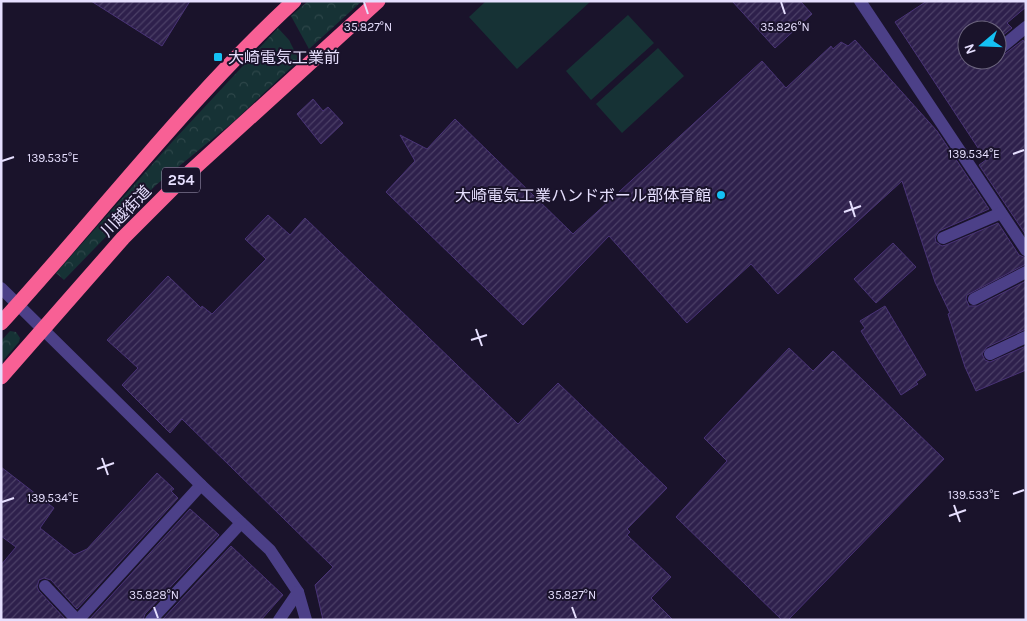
<svg xmlns="http://www.w3.org/2000/svg" width="1027" height="621" font-family="Karla,'Noto Sans JP',sans-serif">
	<defs>
		<pattern id="forest-crowns" width="20" height="18" patternUnits="userSpaceOnUse" patternTransform="scale(1.25)"><rect width="20" height="18" fill="#163235"/><path d="M2 6a3 3 0 1 1 6 0M12 15a3 3 0 1 1 6 0" fill="none" stroke="#2d4649"/></pattern>
		<pattern id="building-hatch" width="6" height="6" patternUnits="userSpaceOnUse" patternTransform="scale(1.25)"><rect width="6" height="6" fill="#2e204c"/><path d="M-1 1l2-2M0 6l6-6M5 7l2-2" fill="none" stroke="#4c4067"/></pattern>
	</defs>
	<rect width="100%" height="100%" fill="#1a132b"/>
	<g fill="url(#forest-crowns)">
		<path d="M 308,1 L 362,1 L 309,49 L 291,16 Z"/>
		<path d="M 278,28 L 289,40 L 299,60 L 232,123 L 156,185 L 64,280 L 56,273 L 172,142 Z"/>
		<path d="M 10,331 L 16,332 L 20,338 L 19,342 L 1,363 L 1,341 Z"/>
	</g>
	<g fill="#163235">
		<path d="M 486,1 L 591,1 L 517,69 L 469,17 Z"/>
		<path d="M 628,15 L 654,43 L 591,100 L 566,71 Z"/>
		<path d="M 658,48 L 684,76 L 622,133 L 596,104 Z"/>
	</g>
	<g fill="url(#building-hatch)" stroke="#493376">
		<path d="M 91,1 L 190,1 L 162,46 Z"/>
		<path d="M 732,1 L 800,1 L 812,14 L 775,48 Z"/>
		<path d="M 927,1 L 1026,1 L 1026,7 L 1007,23 L 1012,28 L 997,40 L 997,30 L 967,30 L 967,60 L 997,60 L 1023,40 L 1026,44 L 1026,235 L 979,165 L 986,160 L 895,22 Z"/>
		<path d="M 855,40 L 937,131 L 989,209 L 939,231 L 935,237 L 936,242 L 942,246 L 946,245 L 998,223 L 1019,255 L 1026,258 L 1026,264 L 967,295 L 966,299 L 969,306 L 977,306 L 1026,281 L 1026,329 L 987,347 L 982,354 L 985,360 L 990,362 L 1026,346 L 1026,370 L 976,391 L 965,367 L 948,314 L 950,313 L 935,282 L 902,181 L 778,294 L 751,264 L 687,323 L 609,236 L 523,325 L 386,192 L 415,161 L 400,135 L 427,149 L 455,119 L 573,234 L 762,61 L 786,88 L 831,46 L 833,49 L 841,42 L 848,46 Z"/>
		<path d="M 313,99 L 323,111 L 328,107 L 343,123 L 321,144 L 297,114 Z"/>
		<path d="M 268,215 L 290,235 L 305,218 L 518,424 L 558,383 L 667,488 L 627,529 L 630,532 L 627,535 L 671,577 L 651,598 L 673,620 L 323,620 L 315,585 L 333,567 L 182,419 L 170,433 L 122,385 L 138,368 L 107,340 L 168,276 L 201,308 L 202,306 L 212,314 L 266,259 L 245,239 Z"/>
		<path d="M 893,243 L 916,267 L 876,303 L 854,279 Z"/>
		<path d="M 885,306 L 926,375 L 916,382 L 918,384 L 901,395 L 861,331 L 865,328 L 860,321 Z"/>
		<path d="M 789,348 L 813,371 L 833,351 L 944,459 L 788,620 L 782,620 L 676,517 L 727,461 L 704,438 Z"/>
		<path d="M 1,467 L 54,508 L 40,528 L 74,555 L 87,549 L 157,473 L 174,489 L 171,491 L 178,498 L 77,609 L 51,580 L 44,578 L 39,580 L 37,587 L 39,591 L 66,620 L 1,620 L 1,565 L 16,547 L 1,536 Z"/>
		<path d="M 190,509 L 219,535 L 145,614 L 143,620 L 89,620 Z"/>
		<path d="M 231,546 L 283,595 L 261,620 L 162,620 Z"/>
	</g>
	<g fill="none" stroke-linecap="round" stroke-linejoin="round">
		<g stroke="#4c4088" stroke-width="12">
			<path d="M 860,1 L 1026,250"/>
			<path d="M 997,51 L 1026,27"/>
			<path d="M 943,238 L 1001,213"/>
			<path d="M 1,288 L 201,485 L 270,550 L 298,592 L 306,620"/>
			<path d="M 974,299 L 1026,272"/>
			<path d="M 990,354 L 1026,337"/>
			<path d="M 45,586 L 77,620"/>
			<path d="M 78,620 L 201,485"/>
			<path d="M 151,620 L 241,523"/>
			<path d="M 279,620 L 298,592"/>
		</g>
		<g stroke="#f86095" stroke-width="15">
			<path d="M 1,323 C 99,216 187,100 294,1"/>
			<path d="M 1,377 L 123,238 L 179,182 L 378,1"/>
		</g>
	</g>
	<path fill="none" stroke="#e6dffe" stroke-width="2" d="M 364,2 L 368,14M 781,2 L 785,14M 1013,154 L 1024,150M 2,161 L 14,157M 850,201 L 855,217M 844,212 L 861,206M 476,329 L 482,346M 471,340 L 487,335M 102,458 L 108,475M 97,469 L 114,463M 1013,494 L 1024,490M 2,502 L 14,498M 954,505 L 960,522M 949,516 L 966,510M 154,607 L 158,618M 572,607 L 576,618"/>
	<g fill="#14c1f4" stroke="#1a132b" stroke-width="2">
		<rect x="213" y="52" width="10" height="10" rx="2.5"/>
		<circle cx="721" cy="195" r="5"/>
	</g>
	<g text-anchor="middle" dominant-baseline="central" stroke-width="4" stroke-linejoin="round" paint-order="stroke">
		<rect fill="#1a132b" stroke="#a9a2bf" stroke-width="1" x="162" y="167.5" width="38" height="25" rx="4"/>
		<g font-size="15" font-weight="bold" fill="#e6dffe">
			<text x="181" y="180">254</text>
		</g>
		<g font-size="16" fill="#e6dffe" stroke="#1a132b" text-anchor="start">
			<text x="228" y="57">大崎電気工業前</text>
			<text x="711" y="195" text-anchor="end">大崎電気工業ハンドボール部体育館</text>
		</g>
		<g font-size="16" fill="#e6dffe" stroke="#1a132b">
			<text transform="translate(126 211) rotate(-46)">川越街道</text>
		</g>
	</g>
	<g font-size="12" text-anchor="middle" fill="#e6dffe" stroke="#1a132b" stroke-width="4" stroke-linejoin="round" paint-order="stroke">
		<text x="368" y="31">35.827°N</text>
		<text x="785" y="31">35.826°N</text>
		<text x="974" y="158">139.534°E</text>
		<text x="53" y="162">139.535°E</text>
		<text x="974" y="499">139.533°E</text>
		<text x="53" y="502">139.534°E</text>
		<text x="154" y="599">35.828°N</text>
		<text x="572" y="599">35.827°N</text>
	</g>
	<rect width="1027" height="621" fill="none" stroke="#e6dffe" stroke-width="5"/>
	<g transform="translate(982 45) rotate(251)"><circle r="24" fill="#1a132b" stroke="#6c657f"/>
	<path d="M0-4L9 19L0 12L-9 19Z" fill="#14c1f4"/>
	<text y="-8" font-size="14" font-weight="bold" text-anchor="middle" fill="#e6dffe">N</text>
	</g>
</svg>
